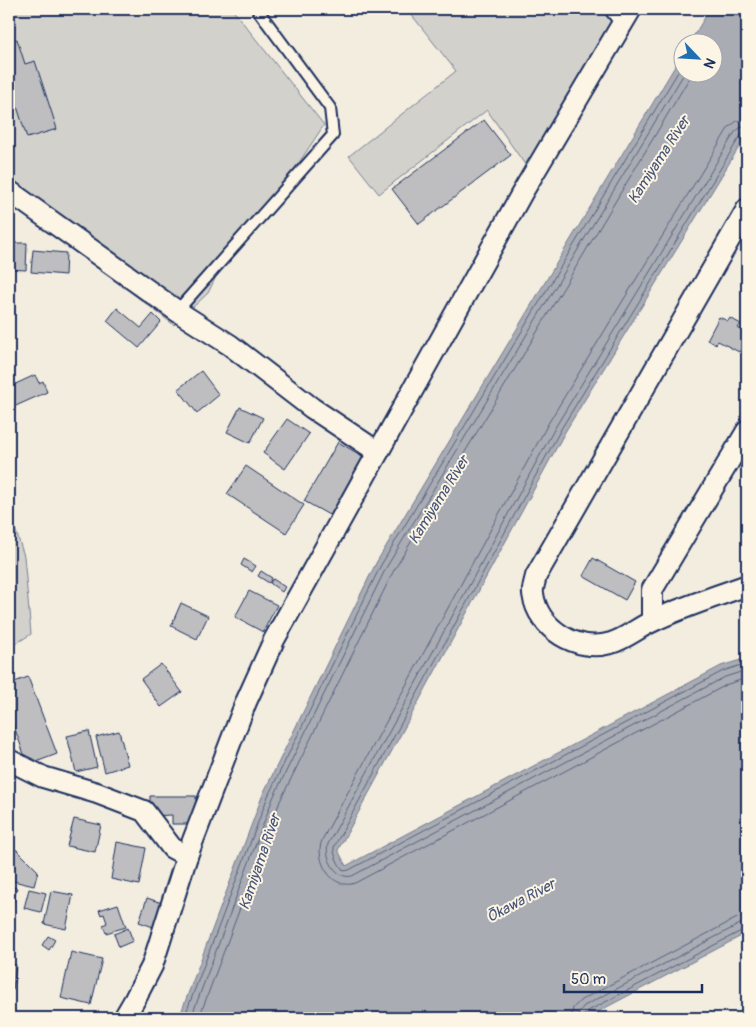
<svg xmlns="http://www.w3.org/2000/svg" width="756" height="1027" font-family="Pangolin,sans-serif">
	<rect width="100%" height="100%" fill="#f3ede0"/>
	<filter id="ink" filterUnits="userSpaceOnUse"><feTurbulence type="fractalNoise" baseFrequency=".02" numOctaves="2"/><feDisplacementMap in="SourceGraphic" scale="10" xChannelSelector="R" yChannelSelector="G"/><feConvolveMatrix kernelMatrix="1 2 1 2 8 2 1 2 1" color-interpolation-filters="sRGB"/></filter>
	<g filter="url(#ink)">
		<g fill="#d3d1cc" stroke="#778095">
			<path d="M 9,9 L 232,9 L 324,125 L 286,182 L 231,246 L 208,293 L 174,325 L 64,241 L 9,182 Z"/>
			<path d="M 407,9 L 621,9 L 526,166 L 487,110 L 379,194 L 349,156 L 456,71 Z"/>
			<path d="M 9,510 L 24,556 L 31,634 L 9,648 Z"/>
		</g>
		<path fill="#a9acb3" stroke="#707a91" d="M 710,9 L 747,9 L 747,134 L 565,432 L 338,850 L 346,866 L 721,666 L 747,658 L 747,933 L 586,1018 L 179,1018 L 263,794 L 376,563 L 683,53 L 684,72 L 714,72 L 714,42 L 690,42 Z"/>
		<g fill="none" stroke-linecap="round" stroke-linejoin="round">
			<g stroke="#546180" stroke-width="1">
				<path d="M 747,119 L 737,121 L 729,127 L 549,422 L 322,840 C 314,860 332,891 355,883 L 728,684 L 747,678"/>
				<path d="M 747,126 L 740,128 L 735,132 L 556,426 L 328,844 C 324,857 336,880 352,876 L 725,677 L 747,670"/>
				<path d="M 747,133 L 741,135 L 561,429 L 334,847 C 333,854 339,866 344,871 L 349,870 L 723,671 L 747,663"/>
				<path d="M 184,1018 L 268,796 L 381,565 L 684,62"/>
				<path d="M 191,1018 L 273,798 L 386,568 L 685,72"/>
				<path d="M 199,1018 L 280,801 L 393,572 L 693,72"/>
				<path d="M 571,1018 L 573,1008 L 581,1000 L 737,918 L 747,915"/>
				<path d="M 578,1018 L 579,1012 L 584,1006 L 740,924 L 747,923"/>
				<path d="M 585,1018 L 585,1014 L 588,1011 L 743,930 L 747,929"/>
			</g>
		</g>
		<g fill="#bebec0" stroke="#1b2f5e">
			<path d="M 17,39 L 25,64 L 35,61 L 57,129 L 27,138 L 9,81 L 9,41 Z"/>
			<path d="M 484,120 L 511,155 L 419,224 L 392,189 Z"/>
			<path d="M 9,243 L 27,243 L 26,270 L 9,269 Z"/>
			<path d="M 33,250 L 66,253 L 65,275 L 31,272 Z"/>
			<path d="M 117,308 L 141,328 L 153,314 L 161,322 L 139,348 L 107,321 Z"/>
			<path d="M 719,317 L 728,321 L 730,318 L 741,324 L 738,328 L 747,333 L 747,336 L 739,352 L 718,341 L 716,344 L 707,340 Z"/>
			<path d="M 201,371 L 219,395 L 197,413 L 178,389 Z"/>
			<path d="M 35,375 L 39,383 L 43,381 L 47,392 L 9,409 L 9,387 Z"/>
			<path d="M 240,407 L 263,418 L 250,443 L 227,432 Z"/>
			<path d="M 287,419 L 309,434 L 285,469 L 263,453 Z"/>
			<path d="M 338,442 L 364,457 L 331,516 L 304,501 Z"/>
			<path d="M 246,466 L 304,505 L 286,533 L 227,494 Z"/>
			<path d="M 593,558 L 635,582 L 625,600 L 583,576 Z"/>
			<path d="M 244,559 L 256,566 L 252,572 L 241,565 Z"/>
			<path d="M 261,571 L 272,578 L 269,583 L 258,576 Z"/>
			<path d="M 273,579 L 285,587 L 282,592 L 270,583 Z"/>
			<path d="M 249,591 L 277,605 L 263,632 L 235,617 Z"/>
			<path d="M 181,603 L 208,616 L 197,639 L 171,626 Z"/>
			<path d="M 161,664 L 182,692 L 161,707 L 141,679 Z"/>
			<path d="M 28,677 L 57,754 L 28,765 L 9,713 L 9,684 Z"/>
			<path d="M 89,731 L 97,767 L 76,772 L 67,736 Z"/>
			<path d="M 119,731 L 128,765 L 105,772 L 96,737 Z"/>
			<path d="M 150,796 L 196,796 L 196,824 L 172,824 L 172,815 L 150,816 Z"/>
			<path d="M 74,819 L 101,825 L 95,852 L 67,846 Z"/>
			<path d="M 117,842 L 146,848 L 139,885 L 111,879 Z"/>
			<path d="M 9,848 L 17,850 L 38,871 L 34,886 L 9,880 Z"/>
			<path d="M 9,886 L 17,888 L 12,908 L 9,908 Z"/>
			<path d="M 29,889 L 46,893 L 41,912 L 24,908 Z"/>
			<path d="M 51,891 L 73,895 L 66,929 L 44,924 Z"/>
			<path d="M 147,898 L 168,905 L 159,929 L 139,922 Z"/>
			<path d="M 118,904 L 126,927 L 106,933 L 103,925 L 107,923 L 104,914 L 101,915 L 99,910 Z"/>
			<path d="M 128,928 L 133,941 L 119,947 L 114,934 Z"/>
			<path d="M 48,936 L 55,940 L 49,950 L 42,945 Z"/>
			<path d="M 71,952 L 102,959 L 91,1005 L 61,998 Z"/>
			<path d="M 9,964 L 16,965 L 13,990 L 9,990 Z"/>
		</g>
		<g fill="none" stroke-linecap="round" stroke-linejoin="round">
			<defs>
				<g id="lane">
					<path d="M 609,9 L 621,24"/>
					<path d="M 177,311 L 333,135 L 330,108 L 257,9"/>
				</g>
				<g id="street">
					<path d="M 9,191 L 177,311 L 230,345 L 312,408 L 378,452"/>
					<path d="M 747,209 L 536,576 C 535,581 532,589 533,594 C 538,629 577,653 611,643 C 625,639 638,628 651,622 C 682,607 715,597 747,585"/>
					<path d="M 652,621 L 652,590 L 747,431"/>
					<path d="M 9,760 L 43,777 L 97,793 L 144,811 L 172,848 L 187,856"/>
					<path d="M 136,997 L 152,966 L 187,856 L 246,702 L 274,640 L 522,193 L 631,9"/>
					<path d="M 124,1018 L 138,994"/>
				</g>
			</defs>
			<use href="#lane" stroke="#1b2f5e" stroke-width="14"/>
			<use href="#street" stroke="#1b2f5e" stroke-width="24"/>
			<use href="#lane" stroke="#fcf5e5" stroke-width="10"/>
			<use href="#street" stroke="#fcf5e5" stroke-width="20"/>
		</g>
	</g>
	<g text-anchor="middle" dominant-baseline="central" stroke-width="4" stroke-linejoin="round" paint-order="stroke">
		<g font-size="15" font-style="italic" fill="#465478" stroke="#fcf5e5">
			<text transform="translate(659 160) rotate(-57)">Kamiyama River</text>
			<text transform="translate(439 500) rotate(-58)">Kamiyama River</text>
			<text transform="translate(260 862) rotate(-71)">Kamiyama River</text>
			<text transform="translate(521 901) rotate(-28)">Ōkawa River</text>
		</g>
	</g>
	<rect width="756" height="1027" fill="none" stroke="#fcf5e5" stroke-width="30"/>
	<rect x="15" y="15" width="726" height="997" fill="none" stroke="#1b2f5e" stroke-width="2" filter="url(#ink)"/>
	<g transform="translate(698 58) rotate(115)"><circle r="24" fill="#fcf5e5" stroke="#a2a6af"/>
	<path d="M0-4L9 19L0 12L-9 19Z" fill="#1f6fb2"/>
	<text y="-8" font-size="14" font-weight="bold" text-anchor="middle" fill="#1b2f5e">N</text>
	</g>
	<path d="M564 984v8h138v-8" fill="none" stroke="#1b2f5e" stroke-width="2.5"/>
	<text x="571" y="984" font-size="15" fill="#1b2f5e" stroke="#fcf5e5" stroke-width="4" paint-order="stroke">50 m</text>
</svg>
